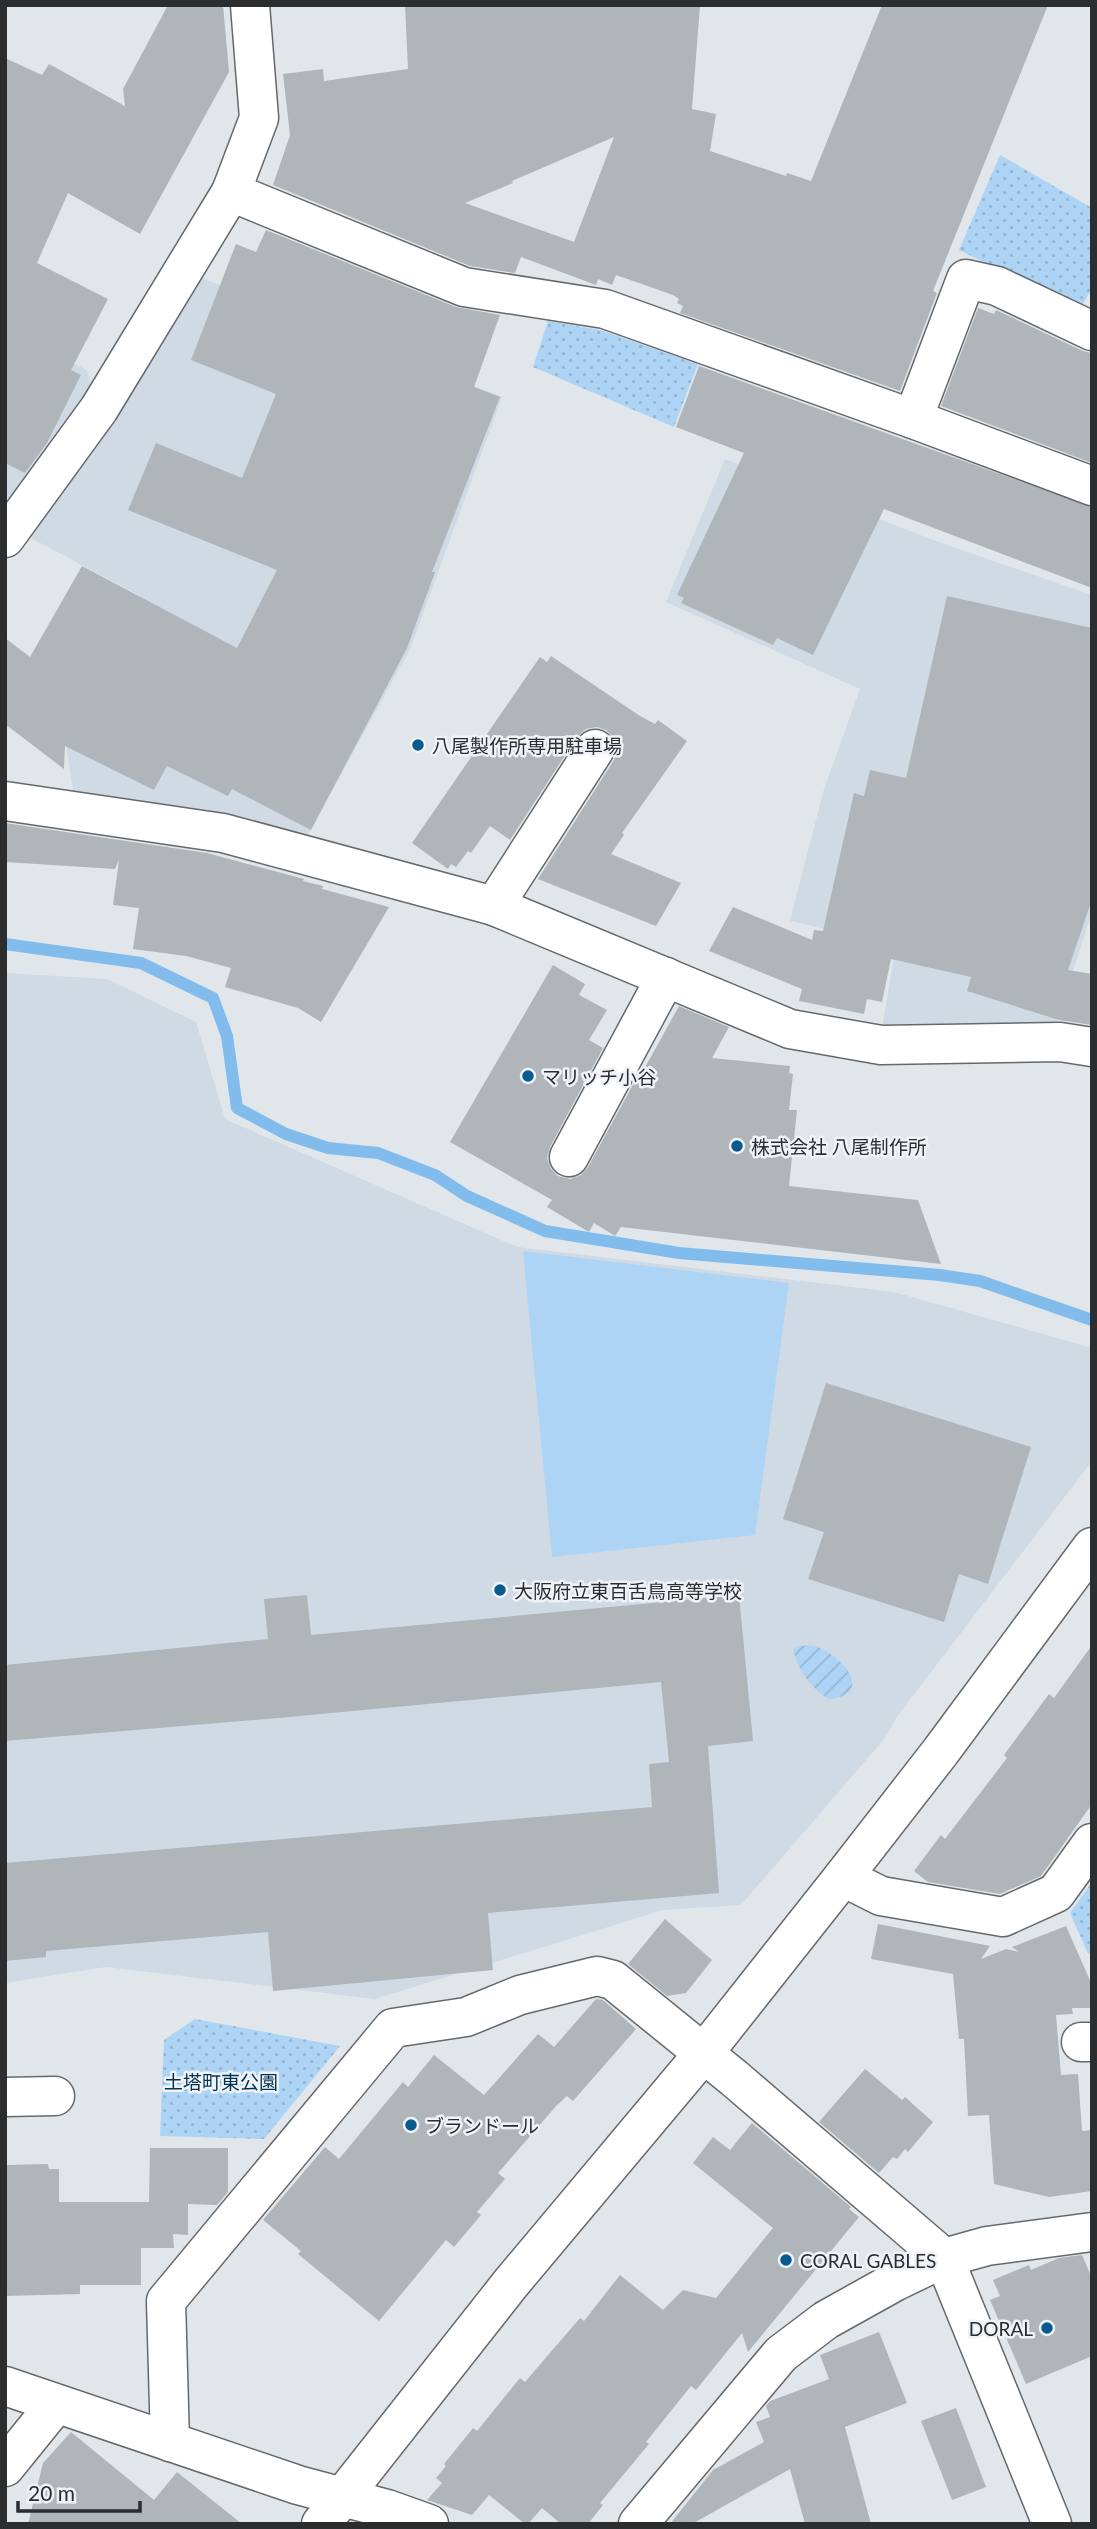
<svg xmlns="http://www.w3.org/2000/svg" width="1097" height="2529" font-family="Lato,'Noto Sans JP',sans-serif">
	<defs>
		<pattern id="grass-dots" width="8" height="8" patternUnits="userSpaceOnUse" patternTransform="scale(1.75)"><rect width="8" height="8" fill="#add4f5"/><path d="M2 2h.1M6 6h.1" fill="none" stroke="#95b6d2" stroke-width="1.8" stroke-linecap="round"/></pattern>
		<pattern id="garden-furrows" width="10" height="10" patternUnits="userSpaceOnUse" patternTransform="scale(1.75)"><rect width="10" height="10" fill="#add4f5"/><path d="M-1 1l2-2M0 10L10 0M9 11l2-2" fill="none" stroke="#95b6d2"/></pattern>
	</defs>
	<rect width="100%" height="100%" fill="#e1e6ea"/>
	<g fill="#cfdae4">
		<path d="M 200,277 L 502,397 L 410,649 L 307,836 L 74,798 L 64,731 L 139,595 L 25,535 Z"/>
		<path d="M 5,330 L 87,370 L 92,386 L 13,507 L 5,490 Z"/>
		<path d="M 725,459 L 933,540 L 1092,595 L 1092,912 L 1055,1027 L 882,1029 L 896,945 L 790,921 L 824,789 L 860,689 L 666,602 Z"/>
		<path d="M 5,973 L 107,979 L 196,1022 L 225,1119 L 517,1247 L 894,1292 L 1092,1348 L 1092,1461 L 896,1718 L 885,1738 L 741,1905 L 663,1910 L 375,1999 L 106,1967 L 5,1983 Z"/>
	</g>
	<g fill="url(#grass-dots)">
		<path d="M 1000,155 L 1092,208 L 1092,288 L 1080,309 L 959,250 Z"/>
		<path d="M 548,321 L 600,330 L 698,364 L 674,427 L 533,367 Z"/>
		<path d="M 1092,1882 L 1092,1954 L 1088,1954 L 1070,1913 Z"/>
		<path d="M 195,2019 L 340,2046 L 264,2139 L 160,2136 L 164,2040 Z"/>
	</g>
	<path fill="url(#garden-furrows)" d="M 797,1646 C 802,1646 809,1645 814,1646 C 842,1654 877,1695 828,1699 C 809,1685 799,1672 793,1649 Z"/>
	<path fill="#add4f5" d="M 523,1251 L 789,1283 L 755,1535 L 552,1557 Z"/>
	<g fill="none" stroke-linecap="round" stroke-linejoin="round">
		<path stroke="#81bcec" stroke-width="12" d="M 5,944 L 141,963 L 213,998 L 227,1036 L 237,1108 L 286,1134 L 328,1148 L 378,1153 L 435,1175 L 467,1196 L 545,1231 L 679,1253 L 940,1275 L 980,1281 L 1092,1320"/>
	</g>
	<g fill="#b0b5b9" fill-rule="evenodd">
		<path d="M 168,5 L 223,5 L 229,72 L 140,234 L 68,193 L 37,263 L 108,299 L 71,370 L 81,375 L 47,443 L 25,473 L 5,463 L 5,58 L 42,75 L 49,64 L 125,106 L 123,89 Z"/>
		<path d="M 405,5 L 700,5 L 692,109 L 716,114 L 710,151 L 786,176 L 787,173 L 811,181 L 882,5 L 1048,5 L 933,291 L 937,293 L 900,391 L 680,313 L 683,306 L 677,303 L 679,299 L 673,295 L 616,275 L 612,285 L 598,279 L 596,285 L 521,257 L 515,273 L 470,266 L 273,185 L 290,135 L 283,74 L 323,69 L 324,81 L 408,69 ZM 614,137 L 574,242 L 465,203 L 513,183 L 512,181 Z"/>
		<path d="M 266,230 L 456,307 L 500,315 L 474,387 L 500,397 L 432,572 L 435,572 L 407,648 L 311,830 L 232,789 L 228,796 L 167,766 L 154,790 L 65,746 L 64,769 L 5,724 L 5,638 L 30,657 L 82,566 L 237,648 L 277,570 L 128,510 L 156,443 L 242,478 L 276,394 L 191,360 L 236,244 L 256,252 Z"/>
		<path d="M 978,308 L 994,314 L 996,310 L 1083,351 L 1092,353 L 1092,463 L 941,406 Z"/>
		<path d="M 699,366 L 1092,507 L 1092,588 L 884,509 L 813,655 L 777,638 L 773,645 L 681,603 L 684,598 L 677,595 L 744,453 L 676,427 Z"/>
		<path d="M 947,596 L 1092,628 L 1092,899 L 1068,970 L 1092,974 L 1092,1025 L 1059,1020 L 967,991 L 971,977 L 891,959 L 882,1002 L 867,999 L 864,1014 L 799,1001 L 802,989 L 709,951 L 733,907 L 812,940 L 814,930 L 823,931 L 854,793 L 864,796 L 870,770 L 906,778 Z"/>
		<path d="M 551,656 L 640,716 L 655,724 L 658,720 L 687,741 L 622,833 L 624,835 L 611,854 L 681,883 L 656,926 L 538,879 L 614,760 L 617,751 L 615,740 L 606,730 L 597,727 L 586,729 L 577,737 L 510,840 L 490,826 L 471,853 L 468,851 L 456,867 L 451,864 L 448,869 L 412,843 L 540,657 L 547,662 Z"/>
		<path d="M 5,823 L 207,853 L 304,879 L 303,881 L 323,886 L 322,889 L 389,907 L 321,1022 L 298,1008 L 225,987 L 231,968 L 186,956 L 133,949 L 139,908 L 113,905 L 119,860 L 115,869 L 5,862 Z"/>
		<path d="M 553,965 L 585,984 L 579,995 L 607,1010 L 589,1040 L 603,1048 L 550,1147 L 547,1158 L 551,1169 L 558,1176 L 570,1179 L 581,1175 L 588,1167 L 641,1070 L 643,1071 L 679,1006 L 729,1027 L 712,1058 L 790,1066 L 789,1073 L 793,1074 L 789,1110 L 797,1110 L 789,1186 L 918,1200 L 941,1264 L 621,1227 L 615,1236 L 594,1223 L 589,1232 L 547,1207 L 552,1200 L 450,1142 Z"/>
		<path d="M 826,1383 L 1031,1447 L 988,1584 L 959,1574 L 944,1622 L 808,1579 L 824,1532 L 783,1519 Z"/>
		<path d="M 307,1595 L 311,1635 L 739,1595 L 753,1741 L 708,1746 L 719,1893 L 488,1913 L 493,1970 L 273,1991 L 268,1932 L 46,1951 L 46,1957 L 5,1961 L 5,1863 L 652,1807 L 649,1764 L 669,1762 L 661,1682 L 278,1718 L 5,1741 L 5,1665 L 268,1639 L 264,1599 Z"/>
		<path d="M 1092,1645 L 1092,1804 L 1041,1876 L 1000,1894 L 928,1882 L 914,1871 L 941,1835 L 945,1839 L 1007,1758 L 1004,1755 L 1049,1694 L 1054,1698 Z"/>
		<path d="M 665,1919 L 712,1960 L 686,1993 L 667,1996 L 628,1964 Z"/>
		<path d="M 878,1924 L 990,1946 L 981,1959 L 1006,1949 L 1019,1952 L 1012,1947 L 1066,1926 L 1092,1985 L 1092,2008 L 1072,2008 L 1073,2014 L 1056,2015 L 1061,2075 L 1078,2074 L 1082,2131 L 1092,2130 L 1092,2191 L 1049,2197 L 994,2184 L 989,2115 L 968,2116 L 964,2039 L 959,2039 L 953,1974 L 871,1959 Z"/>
		<path d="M 596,1999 L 603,2000 L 636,2029 L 573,2101 L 567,2096 L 557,2105 L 498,2173 L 505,2179 L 477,2212 L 481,2215 L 454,2247 L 446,2240 L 379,2321 L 298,2254 L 301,2251 L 263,2220 L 325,2147 L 339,2159 L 403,2082 L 408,2087 L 434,2055 L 484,2095 L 538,2034 L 554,2047 Z"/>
		<path d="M 865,2069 L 902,2100 L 905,2097 L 933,2122 L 908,2152 L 905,2149 L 897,2159 L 893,2157 L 879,2173 L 819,2122 Z"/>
		<path d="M 752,2123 L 851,2207 L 849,2209 L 859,2217 L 748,2352 L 742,2333 L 696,2390 L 691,2386 L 646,2442 L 649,2444 L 600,2503 L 603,2505 L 588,2524 L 561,2524 L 542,2508 L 528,2524 L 525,2524 L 489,2495 L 472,2515 L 427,2500 L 442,2483 L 436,2478 L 446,2466 L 444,2464 L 473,2428 L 477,2431 L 520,2378 L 525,2382 L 580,2318 L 584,2321 L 620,2275 L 663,2310 L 683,2290 L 716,2298 L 773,2228 L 693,2163 L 713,2137 L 730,2150 Z"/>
		<path d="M 150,2148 L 228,2148 L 228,2192 L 217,2205 L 188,2204 L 188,2235 L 173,2234 L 174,2248 L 141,2248 L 141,2285 L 80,2285 L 80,2294 L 5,2296 L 5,2165 L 48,2164 L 49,2169 L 59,2169 L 59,2202 L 149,2202 Z"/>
		<path d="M 1082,2255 L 1092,2278 L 1092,2356 L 1026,2384 L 990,2300 L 1000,2296 L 993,2280 L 1029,2265 L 1031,2270 L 1059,2258 Z"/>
		<path d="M 879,2332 L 907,2403 L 845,2427 L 871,2524 L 805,2524 L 790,2469 L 692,2524 L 670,2524 L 713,2470 L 764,2442 L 756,2422 L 770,2417 L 766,2406 L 770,2401 L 829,2379 L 820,2355 Z"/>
		<path d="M 956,2408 L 986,2487 L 952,2500 L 921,2421 Z"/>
		<path d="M 71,2432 L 154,2500 L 177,2472 L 242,2524 L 28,2524 L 43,2463 Z"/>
	</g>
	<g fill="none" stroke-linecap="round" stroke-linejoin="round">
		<defs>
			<g id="minor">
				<path d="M 231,192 L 464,287 L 605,309 L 913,419 L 1092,486"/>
				<path d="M 913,419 L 966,279 L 997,286 L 1092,331"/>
				<path d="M 5,538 L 99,409 L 231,192 L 259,118 L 250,5"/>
				<path d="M 5,801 L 223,833 L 494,906 L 790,1029 L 881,1045 L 1060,1042 L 1092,1047"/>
				<path d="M 494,906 L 595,749"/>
				<path d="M 569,1157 L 666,977"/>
				<path d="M 843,1877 L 881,1896 L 1003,1917 L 1056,1893 L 1092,1843"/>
				<path d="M 1081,2042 L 1092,2042"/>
				<path d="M 5,2097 L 55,2096"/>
				<path d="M 5,2386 L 298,2485 L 387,2509 L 429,2524"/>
				<path d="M 170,2442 L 166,2301 L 393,2028 L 466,2017 L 520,1995 L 597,1976 L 613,1980 L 734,2078 L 944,2258 L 1052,2524"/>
				<path d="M 5,2467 L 56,2404"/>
				<path d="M 321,2524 L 511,2283 L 703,2054 L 843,1877 L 941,1751 L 1092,1547"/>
				<path d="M 638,2524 L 781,2354 L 826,2320 L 896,2281 L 944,2258 L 987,2246 L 1092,2232"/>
			</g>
		</defs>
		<use href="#minor" stroke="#65696d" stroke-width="41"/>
		<use href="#minor" stroke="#fff" stroke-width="38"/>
	</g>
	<g fill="#095b8e" stroke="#eff3f8" stroke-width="2.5">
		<circle cx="418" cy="745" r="7"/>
		<circle cx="528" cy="1076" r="7"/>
		<circle cx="737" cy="1146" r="7"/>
		<circle cx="500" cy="1590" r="7"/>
		<circle cx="411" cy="2125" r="7"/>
		<circle cx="786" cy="2260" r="7"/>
		<circle cx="1047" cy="2328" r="7"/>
	</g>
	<g text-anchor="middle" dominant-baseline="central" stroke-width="5" stroke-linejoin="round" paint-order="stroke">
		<g font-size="19" fill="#2b2d2f" stroke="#eff3f8" text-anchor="start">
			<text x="432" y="745">八尾製作所専用駐車場</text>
			<text x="542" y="1076">マリッチ小谷</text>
			<text x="751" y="1146">株式会社 八尾制作所</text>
			<text x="514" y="1590">大阪府立東百舌鳥高等学校</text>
			<text x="425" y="2125">ブランドール</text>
			<text x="800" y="2260">CORAL GABLES</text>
			<text x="1033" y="2328" text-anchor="end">DORAL</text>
		</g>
		<g font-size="19" fill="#023251" stroke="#eff3f8">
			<text x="221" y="2081">土塔町東公園</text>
		</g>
	</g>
	<rect width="1097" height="2529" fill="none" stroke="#2b2d2f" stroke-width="14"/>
	<path d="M18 2501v10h122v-10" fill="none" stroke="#2b2d2f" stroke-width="3.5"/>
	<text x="28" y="2501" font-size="21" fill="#2b2d2f" stroke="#eff3f8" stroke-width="5" paint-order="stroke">20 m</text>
</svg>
